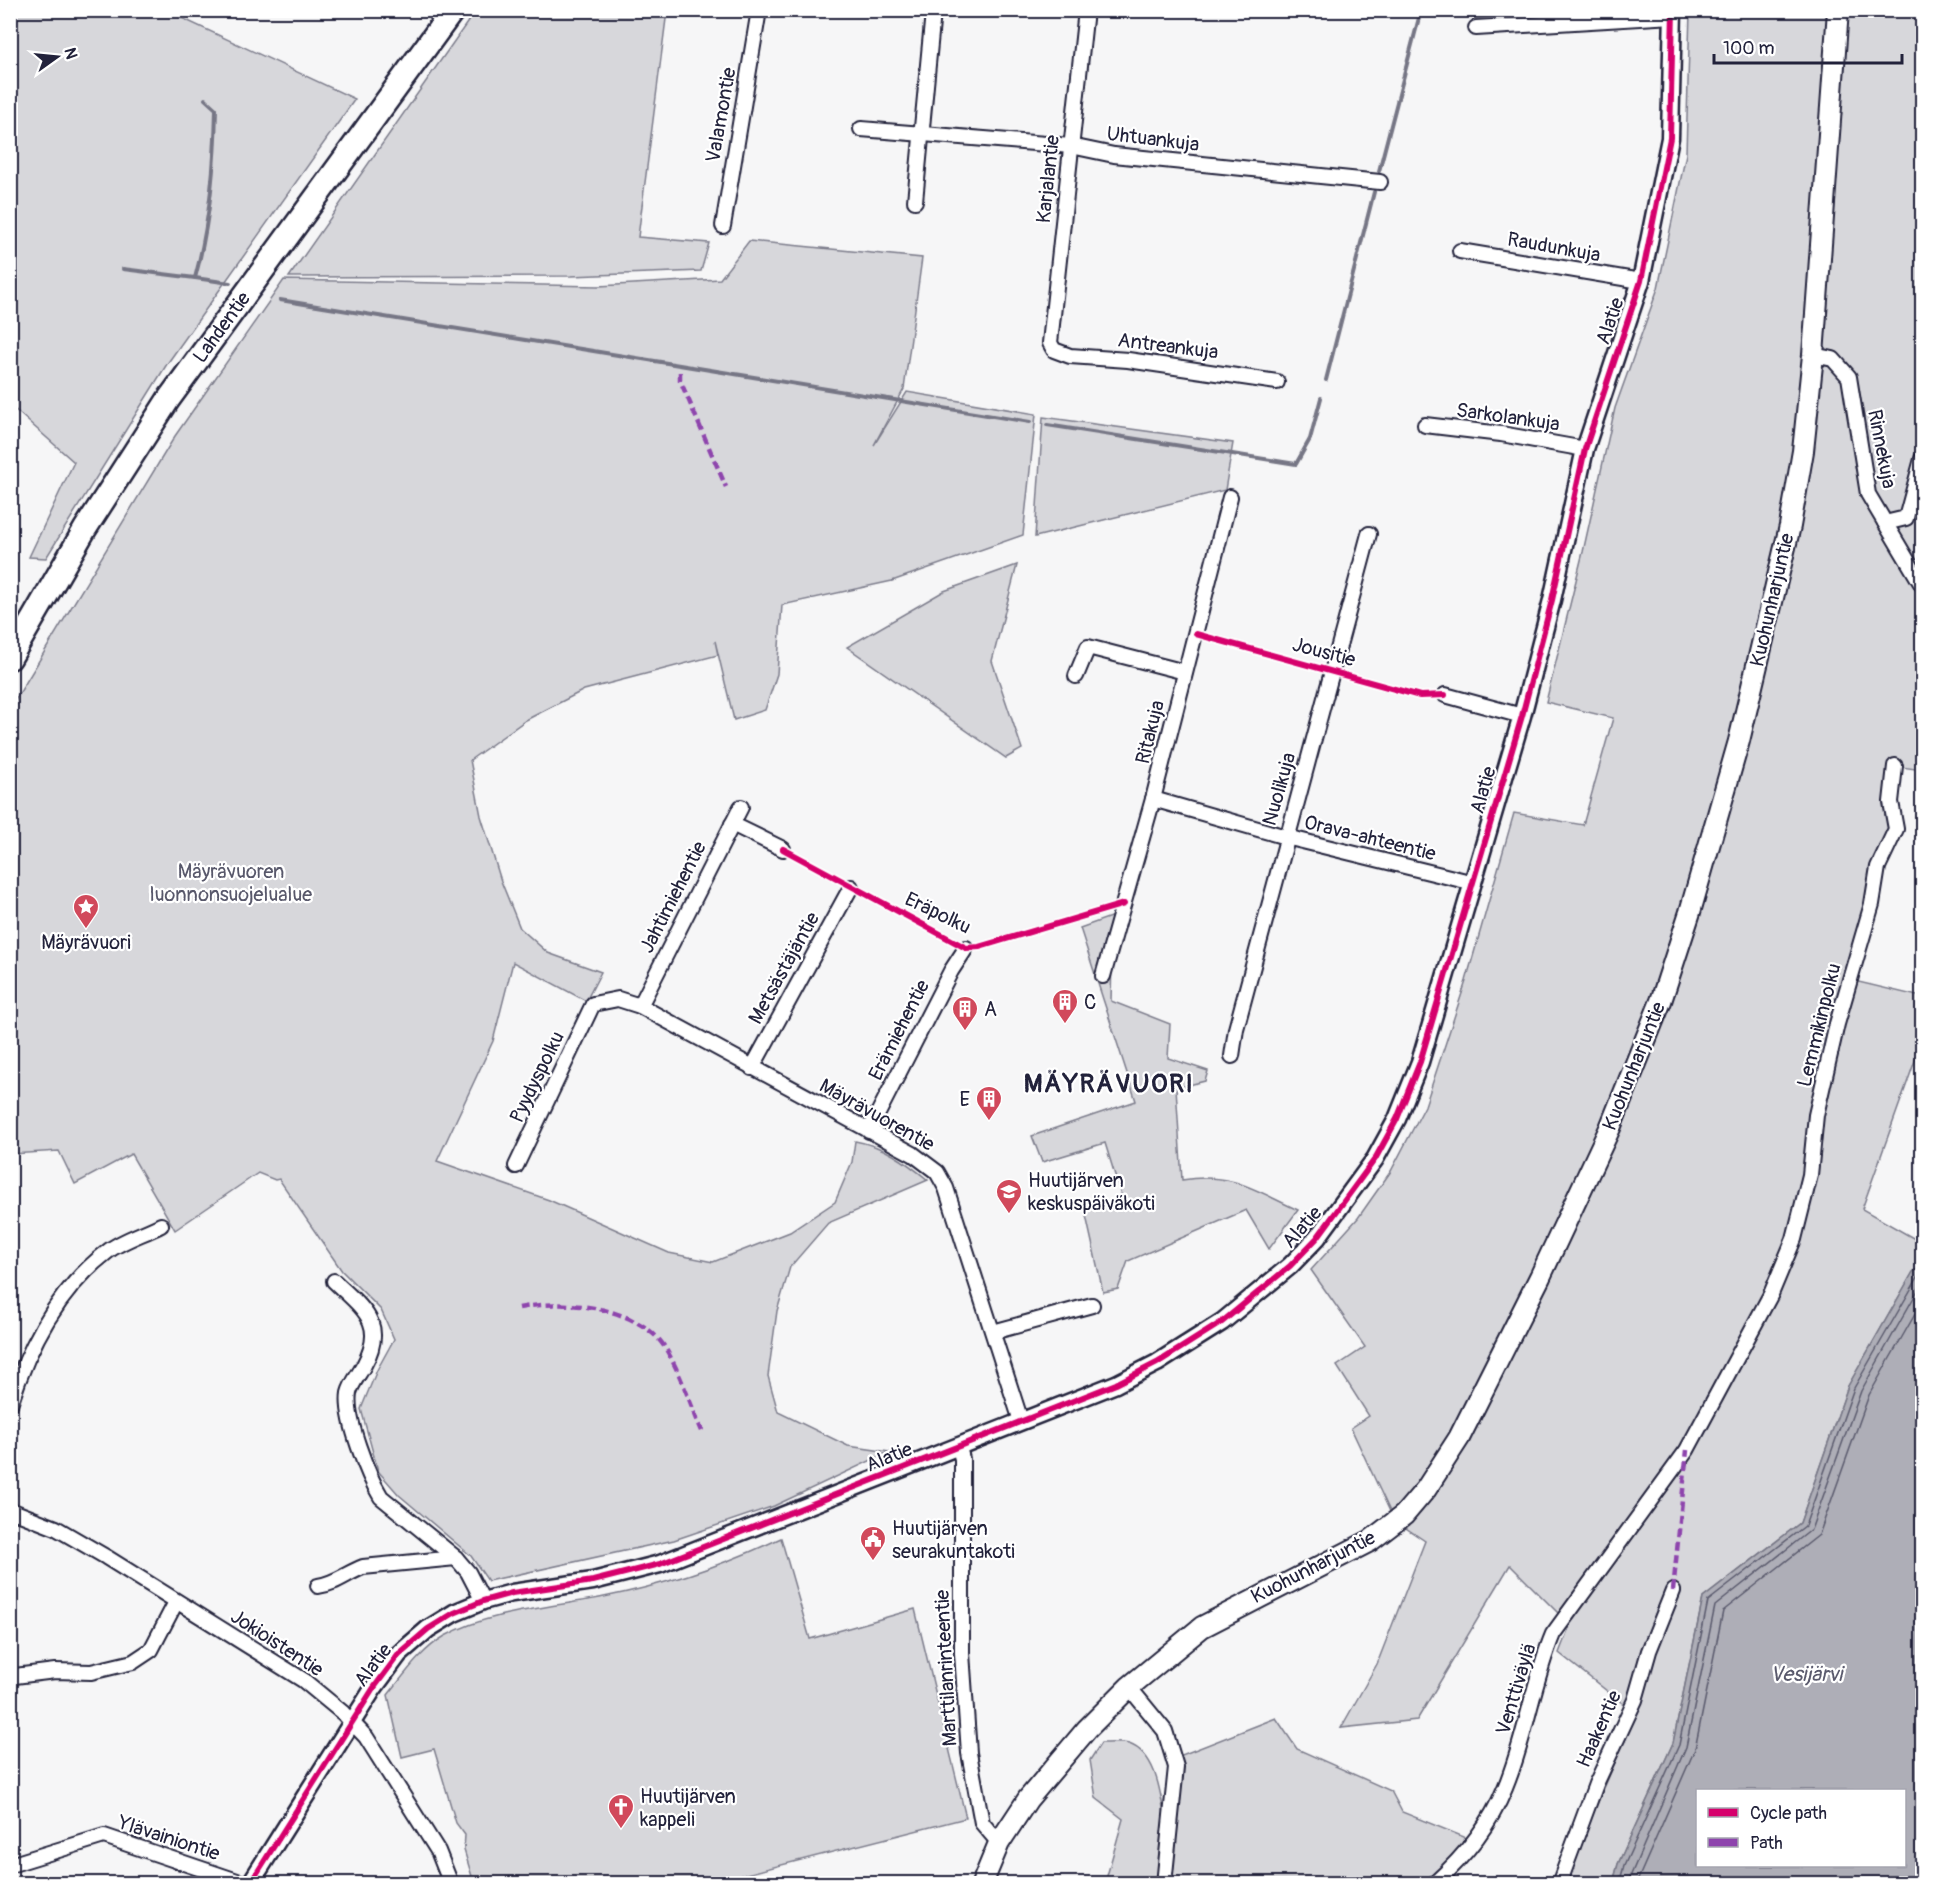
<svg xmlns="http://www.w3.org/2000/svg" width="1933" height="1894" font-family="Pangolin,sans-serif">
	<rect width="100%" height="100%" fill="#f6f6f7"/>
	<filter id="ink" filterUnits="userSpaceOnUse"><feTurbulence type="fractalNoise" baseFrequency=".0167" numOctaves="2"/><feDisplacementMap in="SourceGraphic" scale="12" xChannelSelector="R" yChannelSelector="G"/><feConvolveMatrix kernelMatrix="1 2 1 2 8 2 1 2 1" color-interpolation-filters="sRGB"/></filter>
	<g filter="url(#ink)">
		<g fill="#d7d7db" stroke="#7c7c8b" stroke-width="1.5">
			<path d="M 476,10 L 667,11 L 638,237 L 709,243 L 701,271 L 571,276 L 289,277 Z"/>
			<path d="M 10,11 L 171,11 L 171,13 L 355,99 L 167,364 L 46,558 L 29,557 L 74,462 L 11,406 Z"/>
			<path d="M 1690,11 L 1922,11 L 1922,770 L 1895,766 L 1896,829 L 1850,980 L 1922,997 L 1922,1041 L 1862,1209 L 1922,1243 L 1922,1266 L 1913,1272 L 1848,1386 L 1800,1523 L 1703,1598 L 1673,1743 L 1618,1864 L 1613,1883 L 1563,1883 L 1636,1714 L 1559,1653 L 1570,1625 L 1510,1565 L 1417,1720 L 1341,1728 L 1377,1664 L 1425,1541 L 1394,1520 L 1351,1428 L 1369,1416 L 1337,1366 L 1365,1347 L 1311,1270 L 1358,1218 L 1391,1171 L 1425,1106 L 1466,981 L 1514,813 L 1583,825 L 1613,718 L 1546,702 L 1583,552 L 1615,408 L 1658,288 L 1686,154 Z"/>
			<path d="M 749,241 L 922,258 L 904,389 L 874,445 L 907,392 L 1036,414 L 1023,535 L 892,581 L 782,605 L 777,674 L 765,710 L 734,720 L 715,641 L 718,655 L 584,690 L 526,720 L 470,760 L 481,816 L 501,881 L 520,928 L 548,953 L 601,972 L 586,1001 L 513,962 L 493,1041 L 437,1161 L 549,1200 L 669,1253 L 713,1262 L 790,1232 L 835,1202 L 852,1162 L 855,1141 C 884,1146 905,1161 928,1180 L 828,1223 L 790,1267 L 777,1311 L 768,1376 L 778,1412 L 848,1446 L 889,1452 L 774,1506 L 674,1540 L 488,1581 L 471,1556 L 399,1495 L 378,1471 L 361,1409 L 377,1370 L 394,1339 L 381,1310 L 342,1271 L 279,1179 L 275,1180 L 258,1173 L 175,1230 L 131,1154 L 75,1184 L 59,1151 L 11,1154 L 11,707 L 175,436 L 284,280 L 599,286 L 720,279 Z"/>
			<path d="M 1043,417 L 1233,443 L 1225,490 L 1035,537 Z"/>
			<path d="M 1017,565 L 992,661 L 1022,749 L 1006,758 L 847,647 L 944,591 Z"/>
			<path d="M 1113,916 L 1111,1001 L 1170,1024 L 1168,1058 L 1208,1071 L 1205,1081 L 1176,1088 L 1182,1180 C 1232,1172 1254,1190 1298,1210 L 1269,1249 L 1246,1210 L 1128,1261 L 1118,1289 L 1103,1292 L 1085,1211 L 1123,1201 L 1105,1143 L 1042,1162 L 1032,1136 L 1136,1101 L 1080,928 Z"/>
			<path d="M 781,1538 L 810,1639 L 915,1609 L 966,1818 L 711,1883 L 474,1883 L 464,1850 L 465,1835 L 456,1823 L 434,1749 L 402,1757 L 388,1695 C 405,1674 421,1650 445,1636 C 489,1611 554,1607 604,1597 C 665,1585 724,1565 781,1538 Z"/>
			<path d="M 1276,1718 L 1297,1749 L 1391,1791 L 1402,1812 L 1474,1841 L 1434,1883 L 1105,1883 L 1123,1819 L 1096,1798 L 1090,1760 L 1101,1743 C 1109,1743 1121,1742 1129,1744 C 1160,1755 1161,1803 1167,1830 L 1174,1758 Z"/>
		</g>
		<path fill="#aeaeb7" stroke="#767685" stroke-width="1.5" fill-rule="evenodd" d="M 1922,1266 L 1922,1883 L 1613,1883 L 1618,1864 L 1673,1743 L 1703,1598 L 1800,1523 L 1848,1386 L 1913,1272 ZM 1698,1790 L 1904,1790 L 1904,1866 L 1698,1866 Z"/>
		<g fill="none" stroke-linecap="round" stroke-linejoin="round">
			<g stroke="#5a5a6d" stroke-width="1.5">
				<path d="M 1619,1884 L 1624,1866 L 1679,1745 L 1708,1601 L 1805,1526 L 1854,1388 L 1918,1277 L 1922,1273"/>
				<path d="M 1627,1884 L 1686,1747 L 1715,1606 L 1811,1530 L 1861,1391 L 1922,1283"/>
				<path d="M 1636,1884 L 1695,1749 L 1723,1611 L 1819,1535 L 1869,1395 L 1922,1302"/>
			</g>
			<g stroke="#767685" stroke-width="4">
				<path d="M 1379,171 L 1421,10"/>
				<path d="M 123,269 L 195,278 C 209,226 215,163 216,109 L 205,99"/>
				<path d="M 195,278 L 230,283"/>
				<path d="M 280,300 L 1030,422"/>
				<path d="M 1326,380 L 1374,192"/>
				<path d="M 1047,425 L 1296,464 L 1310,439 L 1321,398"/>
			</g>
			<defs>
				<g id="minor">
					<path d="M 1086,10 L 1050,343 L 1054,350 L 1070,356 L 1128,360 L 1277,382"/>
					<path d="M 1476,28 L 1673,16"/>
					<path d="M 861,129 L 1071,146 L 1114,155 L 1380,182"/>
					<path d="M 915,201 L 933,12"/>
					<path d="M 723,226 L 759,10"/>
					<path d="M 1460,251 L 1641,281"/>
					<path d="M 1813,355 L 1833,359 L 1849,377 L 1868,494 L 1922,585"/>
					<path d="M 1425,425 L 1501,434 L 1585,449"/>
					<path d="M 1885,523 L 1906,518 L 1922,459"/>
					<path d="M 1076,676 L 1088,647 L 1185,672"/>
					<path d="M 1445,695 L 1522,716"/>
					<path d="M 1153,799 L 1286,837 L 1474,883"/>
					<path d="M 732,824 L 783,849"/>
					<path d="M 1103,976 L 1153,799 L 1230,497"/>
					<path d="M 640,1006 L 741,807"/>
					<path d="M 1232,1056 L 1236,1029 L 1369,534"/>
					<path d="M 752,1068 L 851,887"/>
					<path d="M 869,1131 L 951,971 L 966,948"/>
					<path d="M 516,1166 L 593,1004 L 618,999 L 640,1006 L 913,1154 L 937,1172 L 946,1188 L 1021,1421"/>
					<path d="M 334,1281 C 363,1309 387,1323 364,1365 C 360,1373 351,1384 349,1393 C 345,1418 368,1476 381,1497 L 456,1558 L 468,1572 L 483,1601"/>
					<path d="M 993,1332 L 1092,1305"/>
					<path d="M 10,1405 C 28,1347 58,1290 107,1252 C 122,1240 144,1234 161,1225"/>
					<path d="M 959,1447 L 962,1459 L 962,1653 L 969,1753 L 982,1823 L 999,1843"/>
					<path d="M 10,1510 L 56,1528 L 106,1557 L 303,1680 L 343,1713 L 366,1737 L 438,1851 L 451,1884"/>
					<path d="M 318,1586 C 335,1584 347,1573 363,1567 L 456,1558"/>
					<path d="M 15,1676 L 55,1671 L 91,1672 L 133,1662 L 151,1650 L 176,1602"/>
					<path d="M 1129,1687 L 1165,1731 L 1176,1767 L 1164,1884"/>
					<path d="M 10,1865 L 104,1836 L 246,1884"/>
					<path d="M 1434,1884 C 1463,1858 1490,1825 1505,1788 C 1526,1738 1532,1684 1553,1634 L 1687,1450 L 1771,1294 L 1794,1239 L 1810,1175 L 1816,1115 L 1837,1024 L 1872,904 L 1878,867 L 1896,829 L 1891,802 L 1895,766"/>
					<path d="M 1559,1884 L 1596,1784 L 1635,1700 L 1649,1651 L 1673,1591"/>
				</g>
				<path id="tertiary" d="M 250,1884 L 373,1689 L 399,1654 L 428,1629 L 454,1613 L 483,1601 L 512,1593 L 593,1581 L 660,1564 L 1116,1384 L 1157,1363 L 1222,1322 L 1290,1266 L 1317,1238 L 1375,1159 L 1397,1119 L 1420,1062 L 1522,716 L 1552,600 L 1585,449 L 1641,281 L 1670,138 L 1673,10"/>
				<path id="secondary" d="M 982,1884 L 999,1843 L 1028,1799 L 1087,1729 L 1129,1687 L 1202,1627 L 1370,1541 L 1404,1515 L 1426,1489 L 1459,1438 L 1540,1277 L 1610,1128 L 1661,1001 L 1690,912 L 1739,741 L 1790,526 L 1803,451 L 1813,355 L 1838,10"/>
				<g id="trunk">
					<path id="s1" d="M 10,658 L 85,529 L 168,400 L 453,10"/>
				</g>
			</defs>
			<use href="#minor" stroke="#22223b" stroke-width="18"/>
			<use href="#tertiary" stroke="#22223b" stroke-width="21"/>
			<use href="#secondary" stroke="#22223b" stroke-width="24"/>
			<use href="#trunk" stroke="#22223b" stroke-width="27"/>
			<use href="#minor" stroke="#fff" stroke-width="14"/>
			<use href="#tertiary" stroke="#fff" stroke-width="16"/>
			<use href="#secondary" stroke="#fff" stroke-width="20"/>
			<use href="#trunk" stroke="#fff" stroke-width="22"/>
			<g stroke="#8e44ad" stroke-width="4.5" stroke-dasharray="9 4.5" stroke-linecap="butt">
				<path d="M 680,372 L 680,380 L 726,487"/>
				<path d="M 519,1308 C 562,1299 637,1306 664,1346 C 680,1371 690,1404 702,1431"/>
				<path d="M 1673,1591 L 1687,1450"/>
			</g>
			<defs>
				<g id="cycleway">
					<path d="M 1196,634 L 1420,696 L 1445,695"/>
					<path d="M 783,849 L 966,948 L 979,947 L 1124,904"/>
					<path d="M 250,1884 L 373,1689 L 399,1654 L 428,1629 L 454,1613 L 483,1601 L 512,1593 L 593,1581 L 660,1564 L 1116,1384 L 1157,1363 L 1222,1322 L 1290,1266 L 1317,1238 L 1375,1159 L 1397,1119 L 1420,1062 L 1522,716 L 1552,600 L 1585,449 L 1641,281 L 1670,138 L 1673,10"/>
				</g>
			</defs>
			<use href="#cycleway" stroke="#fff" stroke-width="10"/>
			<use href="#cycleway" stroke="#d6006c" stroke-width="6"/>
		</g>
	</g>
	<defs>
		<symbol id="sight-pin" viewBox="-11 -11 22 30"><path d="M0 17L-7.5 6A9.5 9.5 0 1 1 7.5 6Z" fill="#d1495b" stroke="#fff"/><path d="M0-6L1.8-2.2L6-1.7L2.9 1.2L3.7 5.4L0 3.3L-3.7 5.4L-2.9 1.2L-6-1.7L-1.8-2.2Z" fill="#fff"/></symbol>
		<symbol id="building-pin" viewBox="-11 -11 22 30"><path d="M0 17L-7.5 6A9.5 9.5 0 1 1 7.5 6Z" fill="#d1495b" stroke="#fff"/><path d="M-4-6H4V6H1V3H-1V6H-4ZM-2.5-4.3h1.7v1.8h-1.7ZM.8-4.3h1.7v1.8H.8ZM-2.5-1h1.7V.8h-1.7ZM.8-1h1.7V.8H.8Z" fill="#fff"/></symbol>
		<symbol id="school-pin" viewBox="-11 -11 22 30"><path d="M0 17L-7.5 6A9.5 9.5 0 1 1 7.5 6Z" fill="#d1495b" stroke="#fff"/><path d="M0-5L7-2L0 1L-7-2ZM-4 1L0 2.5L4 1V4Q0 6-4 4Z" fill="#fff"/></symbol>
		<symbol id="civic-pin" viewBox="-11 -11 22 30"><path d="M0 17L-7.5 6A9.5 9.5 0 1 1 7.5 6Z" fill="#d1495b" stroke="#fff"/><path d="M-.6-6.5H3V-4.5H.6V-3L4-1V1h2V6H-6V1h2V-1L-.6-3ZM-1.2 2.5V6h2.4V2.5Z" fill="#fff"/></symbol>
		<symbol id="church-pin" viewBox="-11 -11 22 30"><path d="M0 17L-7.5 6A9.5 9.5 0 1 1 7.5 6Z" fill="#d1495b" stroke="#fff"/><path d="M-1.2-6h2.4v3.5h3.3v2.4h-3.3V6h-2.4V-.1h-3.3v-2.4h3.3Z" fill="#fff"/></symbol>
	</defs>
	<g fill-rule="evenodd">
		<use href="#sight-pin" x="71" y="892" width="30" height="40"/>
		<use href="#building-pin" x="1050" y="987" width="30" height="40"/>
		<use href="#building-pin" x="950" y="994" width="30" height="40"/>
		<use href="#building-pin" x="974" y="1084" width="30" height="40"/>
		<use href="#school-pin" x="994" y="1177" width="30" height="40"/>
		<use href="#civic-pin" x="858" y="1524" width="30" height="40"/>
		<use href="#church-pin" x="606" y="1792" width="30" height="40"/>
	</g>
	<g text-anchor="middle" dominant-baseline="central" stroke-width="4.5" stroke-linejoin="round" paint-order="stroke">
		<g font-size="20" fill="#22223b" stroke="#fff">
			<text transform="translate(721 115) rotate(-80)">Valamontie</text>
			<text transform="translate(1153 139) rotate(7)">Uhtuankuja</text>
			<text transform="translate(1048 179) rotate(-84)">Karjalantie</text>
			<text transform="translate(1554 247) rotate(10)">Raudunkuja</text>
			<text transform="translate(1610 321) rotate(-71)">Alatie</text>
			<text stroke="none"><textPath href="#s1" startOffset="393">Lahdentie</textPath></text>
			<text transform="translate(1168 346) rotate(7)">Antreankuja</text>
			<text transform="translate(1508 417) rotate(8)">Sarkolankuja</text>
			<text transform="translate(1882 449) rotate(79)">Rinnekuja</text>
			<text transform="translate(1772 600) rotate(-77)">Kuohunharjuntie</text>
			<text transform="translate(1324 652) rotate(15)">Jousitie</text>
			<text transform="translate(1150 732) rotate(-76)">Ritakuja</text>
			<text transform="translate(1279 789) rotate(-74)">Nuolikuja</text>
			<text transform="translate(1483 790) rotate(-74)">Alatie</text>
			<text transform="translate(1370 838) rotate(14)">Orava-ahteentie</text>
			<text transform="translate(673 897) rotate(-63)">Jahtimiehentie</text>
			<text transform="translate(938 913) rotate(26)">Eräpolku</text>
			<text transform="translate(784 968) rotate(-61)">Metsästäjäntie</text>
			<text transform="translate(1819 1025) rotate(-76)">Lemmikinpolku</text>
			<text transform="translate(899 1030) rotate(-63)">Erämiehentie</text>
			<text transform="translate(1634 1066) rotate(-68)">Kuohunharjuntie</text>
			<text transform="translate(537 1077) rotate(-64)">Pyydyspolku</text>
			<text transform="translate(877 1115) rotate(29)">Mäyrävuorentie</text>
			<text transform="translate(1302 1227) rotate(-48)">Alatie</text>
			<text transform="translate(889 1457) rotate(-22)">Alatie</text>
			<text transform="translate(1313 1567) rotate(-27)">Kuohunharjuntie</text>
			<text transform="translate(277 1643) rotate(33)">Jokioistentie</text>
			<text transform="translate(373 1665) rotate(-53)">Alatie</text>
			<text transform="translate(946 1668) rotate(-93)">Marttilanrinteentie</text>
			<text transform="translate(1516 1689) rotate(-73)">Venttiväylä</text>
			<text transform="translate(1599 1729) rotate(-66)">Haakentie</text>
			<text transform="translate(169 1838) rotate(18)">Ylävainiontie</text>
		</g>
		<g font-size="20" fill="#58586b" stroke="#fff">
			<text x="231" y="871">Mäyrävuoren<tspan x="231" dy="23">luonnonsuojelualue</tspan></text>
		</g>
		<g font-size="20" fill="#22223b" stroke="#fff" text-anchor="start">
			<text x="86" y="942" text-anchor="middle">Mäyrävuori</text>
			<text x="1084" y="1002">C</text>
			<text x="984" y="1009">A</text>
			<text x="970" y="1099" text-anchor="end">E</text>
			<text x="1028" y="1180">Huutijärven<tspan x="1028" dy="23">keskuspäiväkoti</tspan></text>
			<text x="892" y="1528">Huutijärven<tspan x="892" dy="23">seurakuntakoti</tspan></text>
			<text x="640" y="1796">Huutijärven<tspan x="640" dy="23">kappeli</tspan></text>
		</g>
		<g font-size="21" font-style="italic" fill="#5a5a6d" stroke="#fff">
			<text x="1806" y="1674">Vesijärvi</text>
		</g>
		<g font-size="26" font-weight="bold" letter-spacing="1.5" fill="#22223b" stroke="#fff">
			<text x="1109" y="1084">MÄYRÄVUORI</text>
		</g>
	</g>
	<rect width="1933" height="1894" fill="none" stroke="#fff" stroke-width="36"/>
	<rect x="18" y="18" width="1897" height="1858" fill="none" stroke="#22223b" stroke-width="2" filter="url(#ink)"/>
	<rect x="1696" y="1789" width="210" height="78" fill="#ffffff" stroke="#a7a7b1" stroke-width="1.5"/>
	<rect x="1708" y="1808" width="30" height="9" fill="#d6006c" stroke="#a7a7b1" stroke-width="1.5"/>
	<text x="1750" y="1819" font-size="18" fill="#22223b">Cycle path</text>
	<rect x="1708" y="1838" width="30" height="9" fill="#8e44ad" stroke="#a7a7b1" stroke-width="1.5"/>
	<text x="1750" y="1849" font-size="18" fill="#22223b">Path</text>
	<g transform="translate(57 57) rotate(75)" stroke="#ffffff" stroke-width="4.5" paint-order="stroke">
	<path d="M0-4.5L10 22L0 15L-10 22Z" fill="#22223b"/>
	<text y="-9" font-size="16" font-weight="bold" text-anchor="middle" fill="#22223b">N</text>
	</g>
	<path d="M1714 54v9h188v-9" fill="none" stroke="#22223b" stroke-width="3"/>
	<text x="1723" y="54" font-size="18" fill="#22223b" stroke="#ffffff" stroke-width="4.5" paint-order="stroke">100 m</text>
</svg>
